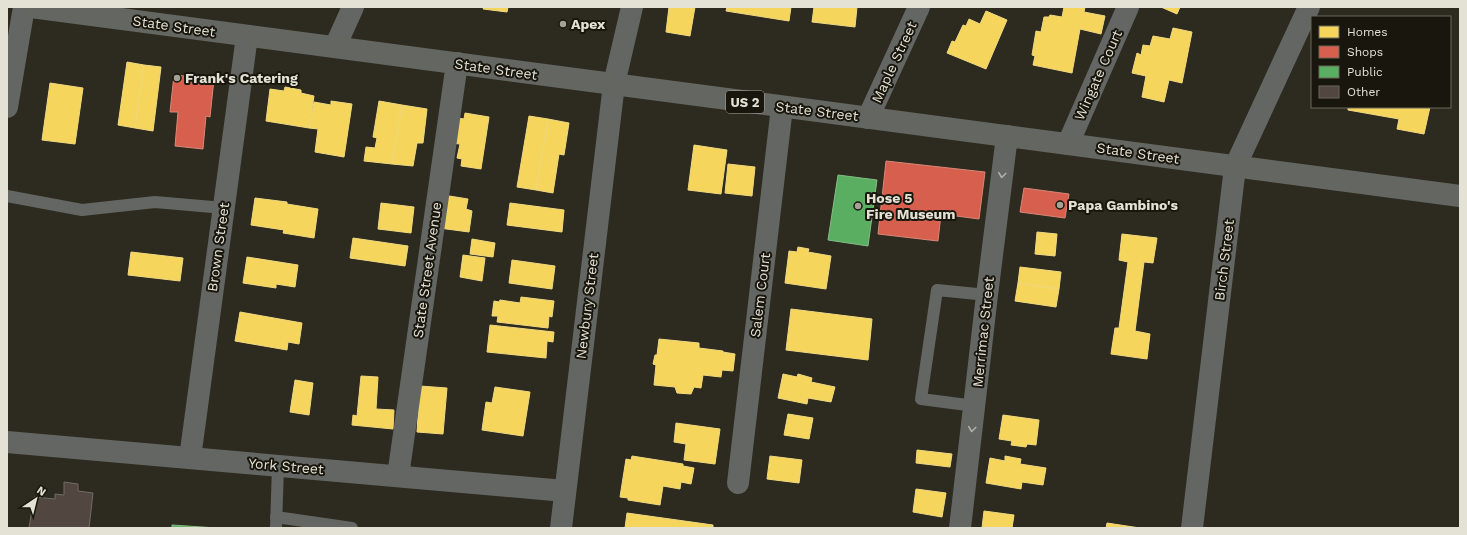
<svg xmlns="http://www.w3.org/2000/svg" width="1467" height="535" font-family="'Work Sans',sans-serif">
	<rect width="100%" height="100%" fill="#2d2a20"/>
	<g fill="#f6d55c" stroke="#f1d980">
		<path d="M 484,7 L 508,7 L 507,12 L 483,9 Z"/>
		<path d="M 669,7 L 695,7 L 690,36 L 666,32 Z"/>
		<path d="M 727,7 L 791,7 L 789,21 L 726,11 Z"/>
		<path d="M 814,7 L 857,7 L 855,27 L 812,22 Z"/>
		<path d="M 1064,7 L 1085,7 L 1084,12 L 1105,16 L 1101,34 L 1080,29 L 1072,73 L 1033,65 L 1035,56 L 1032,55 L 1036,31 L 1041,32 L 1044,17 L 1049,17 L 1050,15 L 1062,17 Z"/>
		<path d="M 1161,7 L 1180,7 L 1177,14 Z"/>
		<path d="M 986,11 L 1007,20 L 986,69 L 947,53 L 952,41 L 955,42 L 963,25 L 966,26 L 969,19 L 980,24 Z"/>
		<path d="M 1173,28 L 1192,32 L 1182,83 L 1169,80 L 1164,102 L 1142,97 L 1146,76 L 1132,73 L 1137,53 L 1141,55 L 1143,45 L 1150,46 L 1153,36 L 1170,39 Z"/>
		<path d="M 127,62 L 144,65 L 135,128 L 118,125 Z"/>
		<path d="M 144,65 L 161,67 L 153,131 L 135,128 Z"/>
		<path d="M 50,83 L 83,88 L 75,144 L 42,140 Z"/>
		<path d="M 285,87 L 301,90 L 301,93 L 314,96 L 309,128 L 266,121 L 270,89 L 284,91 Z"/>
		<path d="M 331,101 L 352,104 L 344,157 L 315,152 L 318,129 L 309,128 L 314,102 L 331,105 Z"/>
		<path d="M 379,101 L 402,105 L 392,164 L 364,161 L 366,147 L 375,148 L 377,138 L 373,137 Z"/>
		<path d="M 402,105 L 427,109 L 423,143 L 417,143 L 413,166 L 392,164 Z"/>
		<path d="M 1348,107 L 1430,107 L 1424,134 L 1397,129 L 1399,119 L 1348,110 Z"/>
		<path d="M 465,113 L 489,117 L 481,169 L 461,166 L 462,159 L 457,158 L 460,144 L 449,143 L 453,117 L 464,119 Z"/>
		<path d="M 529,116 L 548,119 L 536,190 L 517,187 Z"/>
		<path d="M 548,119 L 569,123 L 564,155 L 559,154 L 553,193 L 536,190 Z"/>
		<path d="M 694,145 L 727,150 L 721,194 L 688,190 Z"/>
		<path d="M 728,164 L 755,167 L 752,196 L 725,193 Z"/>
		<path d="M 443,195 L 468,199 L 466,209 L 472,211 L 469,232 L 439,228 Z"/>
		<path d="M 255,198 L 287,202 L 287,204 L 318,209 L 314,238 L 283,233 L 284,230 L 251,225 Z"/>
		<path d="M 381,203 L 414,207 L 411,233 L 378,229 Z"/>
		<path d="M 510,203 L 564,210 L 562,232 L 507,225 Z"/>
		<path d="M 1037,232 L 1057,234 L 1055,256 L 1035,254 Z"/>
		<path d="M 1122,234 L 1157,238 L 1153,263 L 1144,262 L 1135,331 L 1150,334 L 1147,359 L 1111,354 L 1115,328 L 1119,328 L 1128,262 L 1119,260 Z"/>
		<path d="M 353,238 L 408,246 L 405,266 L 350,258 Z"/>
		<path d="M 472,239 L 495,243 L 493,257 L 470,254 Z"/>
		<path d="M 798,247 L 809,249 L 808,252 L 831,256 L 826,289 L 785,283 L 789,251 L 797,252 Z"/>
		<path d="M 131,252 L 183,258 L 180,281 L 128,275 Z"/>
		<path d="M 463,255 L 485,258 L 482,281 L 460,277 Z"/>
		<path d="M 247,257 L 298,265 L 295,287 L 276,284 L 276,288 L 243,283 Z"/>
		<path d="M 512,260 L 555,266 L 552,289 L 509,283 Z"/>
		<path d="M 1020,267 L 1061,272 L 1059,289 L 1018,283 Z"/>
		<path d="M 1018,283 L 1059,289 L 1056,307 L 1015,301 Z"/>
		<path d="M 521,297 L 554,301 L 552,317 L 549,316 L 548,328 L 497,322 L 498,316 L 492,316 L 494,301 L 499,302 L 500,300 L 520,303 Z"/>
		<path d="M 791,309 L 872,319 L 868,360 L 786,350 Z"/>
		<path d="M 240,312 L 302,323 L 299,344 L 288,342 L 287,350 L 235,341 Z"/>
		<path d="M 490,325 L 554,332 L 553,342 L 547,341 L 546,358 L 487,352 Z"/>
		<path d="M 659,339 L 699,343 L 699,348 L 723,351 L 723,352 L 735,354 L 733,371 L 722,370 L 721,377 L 703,375 L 701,388 L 694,387 L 691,394 L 677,393 L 675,387 L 654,385 L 656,365 L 653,364 L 655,355 L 657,355 Z"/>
		<path d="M 783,374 L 797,377 L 798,374 L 812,378 L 811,382 L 835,387 L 831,402 L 808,398 L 807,404 L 778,398 Z"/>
		<path d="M 361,376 L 378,377 L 376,409 L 394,410 L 393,429 L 352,425 L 353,415 L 357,416 Z"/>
		<path d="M 295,380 L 313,383 L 309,415 L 290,412 Z"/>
		<path d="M 420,386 L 447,388 L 443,434 L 417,432 Z"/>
		<path d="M 495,387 L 530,392 L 523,436 L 482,430 L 486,402 L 492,403 Z"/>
		<path d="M 788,414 L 813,418 L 809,439 L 784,435 Z"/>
		<path d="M 1003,415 L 1039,420 L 1036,445 L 1027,444 L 1026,447 L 1011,445 L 1012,441 L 999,439 Z"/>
		<path d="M 676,423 L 720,429 L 715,464 L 684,460 L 686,444 L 674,442 Z"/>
		<path d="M 917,450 L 952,454 L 950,467 L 916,463 Z"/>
		<path d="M 632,456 L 683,464 L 683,466 L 694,468 L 691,484 L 681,482 L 680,489 L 663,486 L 660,505 L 628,500 L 628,498 L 620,497 L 626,459 L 631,460 Z"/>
		<path d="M 770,456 L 802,460 L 799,483 L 767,479 Z"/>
		<path d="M 1005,456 L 1021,459 L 1020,464 L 1046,468 L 1043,485 L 1022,482 L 1021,489 L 986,483 L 990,458 L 1005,461 Z"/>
		<path d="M 916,489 L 946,493 L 942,517 L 913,512 Z"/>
		<path d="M 984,511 L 1014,515 L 1012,528 L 982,528 Z"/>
		<path d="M 627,513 L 713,525 L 713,528 L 625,528 Z"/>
		<path d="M 1107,523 L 1140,528 L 1106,528 Z"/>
	</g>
	<g fill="#d6604d" stroke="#da8776">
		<path d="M 174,75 L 214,79 L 210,117 L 206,116 L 203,149 L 175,146 L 178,112 L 170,112 Z"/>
		<path d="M 886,161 L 985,172 L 979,219 L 941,214 L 938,241 L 878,234 Z"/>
		<path d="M 1024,188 L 1069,194 L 1065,218 L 1020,212 Z"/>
	</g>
	<g fill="#5aae61" stroke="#83bd84">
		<path d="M 838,175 L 877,180 L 868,246 L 828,240 Z"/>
		<path d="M 172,525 L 217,528 L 172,528 Z"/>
	</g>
	<path fill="#524641" stroke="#726b66" d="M 64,482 L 78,484 L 78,491 L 93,493 L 89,528 L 29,528 L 34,497 L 55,499 L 55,494 L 64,495 Z"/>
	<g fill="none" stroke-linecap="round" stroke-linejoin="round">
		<g stroke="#636663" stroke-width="12">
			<path d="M 7,196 L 82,210 L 155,202 L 224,208"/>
			<path d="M 975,406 L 921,399 L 937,290 L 987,295"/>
			<path d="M 276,517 L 352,528"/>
			<path d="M 276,528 L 278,466"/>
		</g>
		<g stroke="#636663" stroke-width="22">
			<path d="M 335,47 L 353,7"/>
			<path d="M 7,107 L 24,7"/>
			<path d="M 868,118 L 919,7"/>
			<path d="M 1068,144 L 1128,7"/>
			<path d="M 7,442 L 565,491"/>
			<path d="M 190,458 L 247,36"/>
			<path d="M 398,476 L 457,63"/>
			<path d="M 738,483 L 782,107"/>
			<path d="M 561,528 L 614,84 L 632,7"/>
			<path d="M 960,528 L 987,295 L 1007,136"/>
			<path d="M 1192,528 L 1235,167 L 1309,7"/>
		</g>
		<path stroke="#646661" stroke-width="22" d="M 31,7 L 1460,196"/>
	</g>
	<defs><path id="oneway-chevron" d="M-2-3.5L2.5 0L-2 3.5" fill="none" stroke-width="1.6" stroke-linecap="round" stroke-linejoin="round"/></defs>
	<g stroke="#b0b0a7">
		<use href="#oneway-chevron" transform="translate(1002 175) rotate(97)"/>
		<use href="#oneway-chevron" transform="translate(972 429) rotate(97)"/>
	</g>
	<g fill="#a4a196" stroke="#18160d" stroke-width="1.5">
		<circle cx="563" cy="24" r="4"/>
		<circle cx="177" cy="78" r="4"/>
		<circle cx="1060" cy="205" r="4"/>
		<circle cx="858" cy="206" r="4"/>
	</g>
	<g text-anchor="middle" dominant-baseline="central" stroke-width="4" stroke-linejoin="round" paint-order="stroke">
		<rect fill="#18160d" stroke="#a7a499" stroke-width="1" x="726" y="91" width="38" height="22" rx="3"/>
		<g font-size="13" font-weight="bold" fill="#e4e1d5">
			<text x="745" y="102">US 2</text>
		</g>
		<g font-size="14" font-weight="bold" fill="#e4e1d5" stroke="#18160d" text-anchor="start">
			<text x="571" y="24">Apex</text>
			<text x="185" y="78">Frank's Catering</text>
			<text x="866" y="198">Hose 5<tspan x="866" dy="16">Fire Museum</tspan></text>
			<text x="1068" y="205">Papa Gambino's</text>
		</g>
		<g font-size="14" fill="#e4e1d5" stroke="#18160d">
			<text transform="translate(174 26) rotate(8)">State Street</text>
			<text transform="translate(894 62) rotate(-65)">Maple Street</text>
			<text transform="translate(496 69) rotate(8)">State Street</text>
			<text transform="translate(1098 75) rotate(-66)">Wingate Court</text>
			<text transform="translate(817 111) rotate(7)">State Street</text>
			<text transform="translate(1138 153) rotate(8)">State Street</text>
			<text transform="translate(218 247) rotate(-82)">Brown Street</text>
			<text transform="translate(1224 260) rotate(-83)">Birch Street</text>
			<text transform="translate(427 270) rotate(-82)">State Street Avenue</text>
			<text transform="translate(760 295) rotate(-83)">Salem Court</text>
			<text transform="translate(587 306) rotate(-83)">Newbury Street</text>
			<text transform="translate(983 332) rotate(-84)">Merrimac Street</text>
			<text transform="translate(286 466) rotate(5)">York Street</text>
		</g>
	</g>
	<rect width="1467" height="535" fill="none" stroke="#e4e1d5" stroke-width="16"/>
	<rect x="1311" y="16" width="140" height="92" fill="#18160d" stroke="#6a675d"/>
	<rect x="1319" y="26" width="20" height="12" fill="#f6d55c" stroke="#6a675d"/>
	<text x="1347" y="36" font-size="12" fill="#e4e1d5">Homes</text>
	<rect x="1319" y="46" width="20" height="12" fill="#d6604d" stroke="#6a675d"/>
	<text x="1347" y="56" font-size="12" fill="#e4e1d5">Shops</text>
	<rect x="1319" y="66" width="20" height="12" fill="#5aae61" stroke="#6a675d"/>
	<text x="1347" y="76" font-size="12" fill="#e4e1d5">Public</text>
	<rect x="1319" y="86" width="20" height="12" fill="#524641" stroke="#6a675d"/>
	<text x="1347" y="96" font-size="12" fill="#e4e1d5">Other</text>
	<g transform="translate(36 499) rotate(35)" stroke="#18160d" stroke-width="3" paint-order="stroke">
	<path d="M0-3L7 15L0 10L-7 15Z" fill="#e4e1d5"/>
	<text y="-6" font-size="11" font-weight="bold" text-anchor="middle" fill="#e4e1d5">N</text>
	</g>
</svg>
